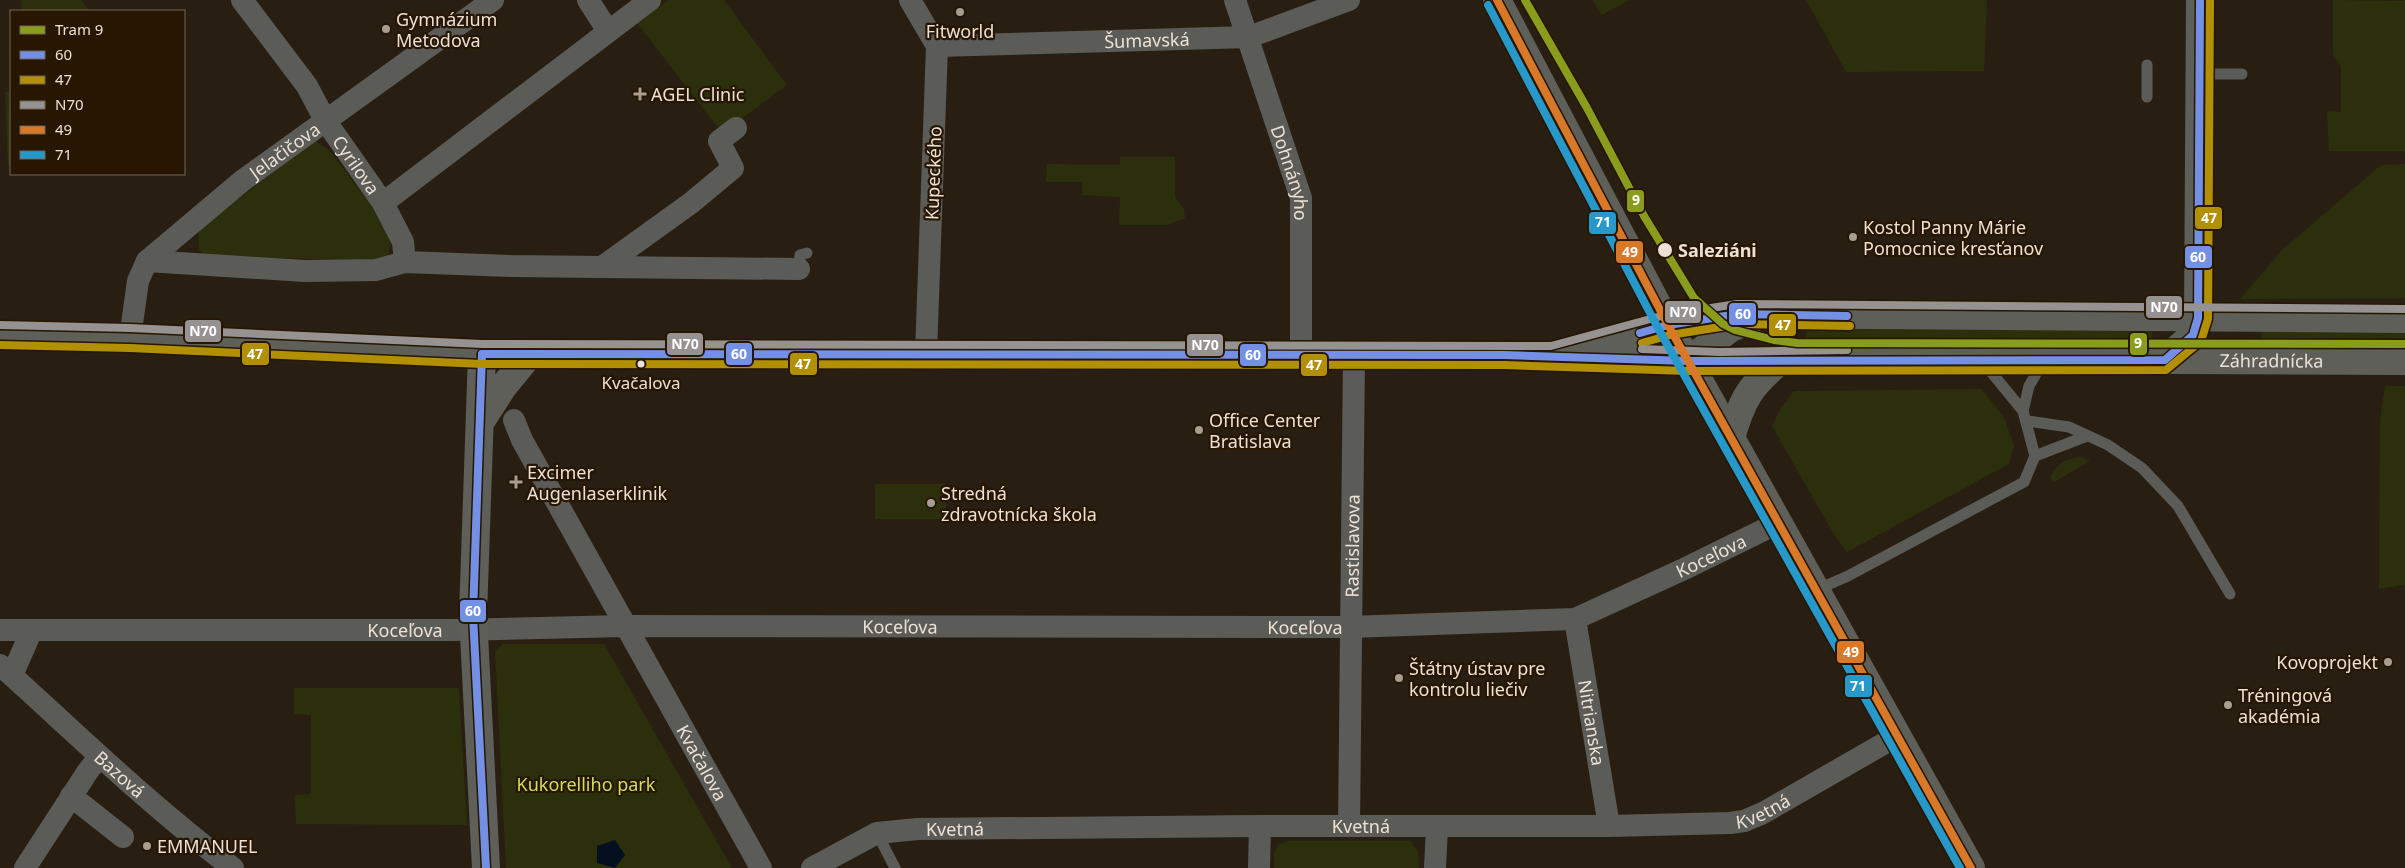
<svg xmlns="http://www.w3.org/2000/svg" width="2405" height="868" font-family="'Noto Sans',sans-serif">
	<rect width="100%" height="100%" fill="#281f12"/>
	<g fill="#2c2f0c">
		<path d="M 21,0 L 81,0 L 89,11 L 22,11 Z"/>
		<path d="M 669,0 L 724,0 L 787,85 L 722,133 L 637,23 Z"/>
		<path d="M 1593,0 L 1629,0 L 1602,15 Z"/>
		<path d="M 1806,0 L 1987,0 L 1984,71 L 1846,72 Z"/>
		<path d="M 2333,0 L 2405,1 L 2405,151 L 2329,151 L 2327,111 L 2341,112 L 2341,67 L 2333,54 Z"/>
		<path d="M 9,91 L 11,165 L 8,165 L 5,92 Z"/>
		<path d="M 315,141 L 330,151 L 378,214 L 387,230 L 390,245 L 387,261 L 207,256 L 199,250 L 198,229 Z"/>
		<path d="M 1120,157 L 1175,157 L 1175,197 L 1184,209 L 1185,218 L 1167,225 L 1119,225 L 1120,197 L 1082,195 L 1082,182 L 1046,182 L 1047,164 L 1120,165 Z"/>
		<path d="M 2405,164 L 2405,298 L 2240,299 L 2282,250 L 2381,165 Z"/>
		<path d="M 1807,328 L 2152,330 L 2151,350 L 1805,346 Z"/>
		<path d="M 2262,331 L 2405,331 L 2405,350 L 2261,349 Z"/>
		<path d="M 2385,386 L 2405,386 L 2405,585 L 2379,589 L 2380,421 Z"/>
		<path d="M 1982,389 L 2004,418 L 2014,445 L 2009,464 L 1847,552 L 1835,536 L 1772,426 L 1781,408 L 1794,391 Z"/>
		<path d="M 2082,457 L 2090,461 L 2054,482 L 2050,478 C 2058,463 2066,458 2082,457 Z"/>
		<rect x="875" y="484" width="71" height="35"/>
		<path d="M 503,644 L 604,644 L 732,868 L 506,868 L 495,651 Z"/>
		<path d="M 294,688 L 459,688 L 467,825 L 296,824 L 295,795 L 311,794 L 311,715 L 294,714 Z"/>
		<path d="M 1288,841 L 1410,841 L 1418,851 L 1419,868 L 1274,868 L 1274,853 L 1279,844 Z"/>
	</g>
	<path fill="#040f1f" d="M 615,840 L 625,855 L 615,868 L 597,863 L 597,846 Z"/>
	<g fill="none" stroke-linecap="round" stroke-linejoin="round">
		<g stroke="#5b5c58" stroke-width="11">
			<path d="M 2147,65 L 2147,97"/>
			<path d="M 2199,74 L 2242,74"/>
			<path d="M 799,269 L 800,255 L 807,253"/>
			<path d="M 2023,411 L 2029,386 L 2044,360"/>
			<path d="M 2028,421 L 2069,427 L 2108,445 L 2142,468 L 2178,506 L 2230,594"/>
			<path d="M 2035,456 L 2087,436"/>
			<path d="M 1816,590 L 1848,576 L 2024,482 L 2035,456 L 2023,411 L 1983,362"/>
			<path d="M 877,833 L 895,868"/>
		</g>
		<g stroke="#5b5c58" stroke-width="22">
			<path id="s1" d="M 242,0 L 307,86 L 325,120 L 383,203 L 403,242 L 405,262"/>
			<path d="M 588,0 L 608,31"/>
			<path d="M 910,0 L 937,46 L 926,354"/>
			<path id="s2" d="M 1235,0 L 1301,198 L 1301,355"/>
			<path id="s3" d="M 937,46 L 1249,37 L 1349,0"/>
			<path d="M 383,203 L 650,0"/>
			<path d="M 147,261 L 305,271 L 376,270 L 405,262 L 510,266 L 799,269"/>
			<path d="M 602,267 L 691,203 L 733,168 L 719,141 L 736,128"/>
			<path id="s4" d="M 130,338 L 138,281 L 147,261 L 242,181 L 493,0"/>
			<path id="s5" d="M 514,420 L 522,440 L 761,868"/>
			<path id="s6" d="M 1575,619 L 1609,826"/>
			<path id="s7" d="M 0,630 L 452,630 L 624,626 L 1350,627 L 1575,619 L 1684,569 L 1778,523"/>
			<path id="s8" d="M 0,665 C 77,734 150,806 233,868"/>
			<path d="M 12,675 L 32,630"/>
			<path d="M 71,796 L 123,837"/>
			<path id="s9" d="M 1349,826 L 1354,355"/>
			<path d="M 25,868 L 88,771 L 99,757"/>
			<path id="s10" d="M 812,868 L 877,833 L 918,829 L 1260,826 L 1609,826 L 1730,823 L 1744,821 L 1763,813 L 1897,736"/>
			<path d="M 1259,868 L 1260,826"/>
			<path d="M 1435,868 L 1437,826"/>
		</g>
		<g stroke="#5e5f58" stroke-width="28">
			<path d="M 1497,0 L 1668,325 L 1971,868"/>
			<path id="s11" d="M 0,335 L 130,338 L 482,354 L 1504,355 L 1719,362 L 1980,359 L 2405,361"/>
			<path d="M 1583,348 L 1668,325 L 1738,314 L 2405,319"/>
			<path d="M 482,354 L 473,615 L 486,868"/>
			<path d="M 2165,360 L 2193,335 L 2198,318 L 2200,0"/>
			<path d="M 1688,361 L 1731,328 L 1751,320"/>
			<path d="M 481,421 L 503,387 L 530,354"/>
			<path d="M 1731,438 C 1742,399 1750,386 1781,360"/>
		</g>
		<defs>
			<g id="bus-1">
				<path d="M 1640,333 L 1668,325 L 1738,314 L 1847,316"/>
				<path d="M 482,354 L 1504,355 L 1688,361 L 2165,360 L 2193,335 L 2198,318 L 2200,0"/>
				<path d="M 482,354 L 473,615 L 486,868"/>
			</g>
			<g id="bus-2">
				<path d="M 1642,343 L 1670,335 L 1739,324 L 1850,326"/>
				<path d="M 0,345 L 130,348 L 482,364 L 1504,365 L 1688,371 L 2166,370 L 2201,341 L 2208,319 L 2210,0"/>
			</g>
			<g id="bus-3">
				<path d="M 0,325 L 130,328 L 482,344 L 1551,346 L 1665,315 L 1737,304 L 2405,309"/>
				<path d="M 1642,349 L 1719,352 L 1847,350"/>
			</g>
			<path id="bus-4" d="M 1497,0 L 1668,325 L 1971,868"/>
			<path id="bus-5" d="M 1488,5 L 1659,330 L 1960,868"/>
		</defs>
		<use href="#bus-1" stroke="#261602" stroke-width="11"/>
		<use href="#bus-2" stroke="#261602" stroke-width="11"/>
		<use href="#bus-3" stroke="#261602" stroke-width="11"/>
		<use href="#bus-4" stroke="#261602" stroke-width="11"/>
		<use href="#bus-5" stroke="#261602" stroke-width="11"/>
		<use href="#bus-1" stroke="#7490e4" stroke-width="8"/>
		<use href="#bus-2" stroke="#b19006" stroke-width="8"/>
		<use href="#bus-3" stroke="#959291" stroke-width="8"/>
		<use href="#bus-4" stroke="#d87829" stroke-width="8"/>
		<use href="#bus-5" stroke="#2699ca" stroke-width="8"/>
		<defs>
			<path id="tram-1" d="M 1525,0 L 1587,108 L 1644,216 L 1694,298 L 1723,324 L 1735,330 L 1774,340 L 1797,343 L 2405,344"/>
		</defs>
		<use href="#tram-1" stroke="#261602" stroke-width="11"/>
		<use href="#tram-1" stroke="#899c1c" stroke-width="8"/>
	</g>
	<g fill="#a79d90" stroke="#261602" stroke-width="2">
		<circle cx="960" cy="12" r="5"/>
		<circle cx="386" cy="29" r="5"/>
		<path d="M637.5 86.5h5v5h5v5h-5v5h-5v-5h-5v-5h5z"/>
		<circle cx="1853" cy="237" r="5"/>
		<circle cx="1199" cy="430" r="5"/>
		<path d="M513.5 474.5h5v5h5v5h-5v5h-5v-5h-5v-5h5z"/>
		<circle cx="931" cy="503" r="5"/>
		<circle cx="2388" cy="662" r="5"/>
		<circle cx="1399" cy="678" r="5"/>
		<circle cx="2228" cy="705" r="5"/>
		<circle cx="147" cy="846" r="5"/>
	</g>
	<g fill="#ece1d4" stroke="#261602" stroke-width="2">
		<circle cx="1665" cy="250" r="8"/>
		<circle cx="641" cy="364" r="4.5"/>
	</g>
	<g text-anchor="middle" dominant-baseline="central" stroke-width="4.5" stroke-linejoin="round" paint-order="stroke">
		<g font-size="17" fill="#ece1d4" stroke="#261602">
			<text x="641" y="382">Kvačalova</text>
		</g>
		<g font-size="18" fill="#ece1d4" stroke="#261602" text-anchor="start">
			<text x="396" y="19">Gymnázium<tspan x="396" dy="21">Metodova</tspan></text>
			<text x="960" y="31" text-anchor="middle">Fitworld</text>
			<text x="651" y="94">AGEL Clinic</text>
			<text x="1863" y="227">Kostol Panny Márie<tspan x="1863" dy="21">Pomocnice kresťanov</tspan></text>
			<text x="1209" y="420">Office Center<tspan x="1209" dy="21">Bratislava</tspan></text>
			<text x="527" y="472">Excimer<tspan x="527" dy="21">Augenlaserklinik</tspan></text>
			<text x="941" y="493">Stredná<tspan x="941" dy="21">zdravotnícka škola</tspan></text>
			<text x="2378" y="662" text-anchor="end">Kovoprojekt</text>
			<text x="1409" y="668">Štátny ústav pre<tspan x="1409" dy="21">kontrolu liečiv</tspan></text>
			<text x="2238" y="695">Tréningová<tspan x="2238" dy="21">akadémia</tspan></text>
			<text x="157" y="846">EMMANUEL</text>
		</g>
		<g font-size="18" fill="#ece1d4" stroke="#261602">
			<text stroke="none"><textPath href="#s3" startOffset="210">Šumavská</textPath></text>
			<text stroke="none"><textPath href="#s4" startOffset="256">Jelačičova</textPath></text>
			<text stroke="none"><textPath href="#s1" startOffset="201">Cyrilova</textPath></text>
			<text transform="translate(933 173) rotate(-88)">Kupeckého</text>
			<text stroke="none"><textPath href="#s2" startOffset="182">Dohnányho</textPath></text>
			<text stroke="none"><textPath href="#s11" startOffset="2272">Záhradnícka</textPath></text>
			<text stroke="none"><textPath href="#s9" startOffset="280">Rastislavova</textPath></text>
			<text stroke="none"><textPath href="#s7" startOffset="1725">Koceľova</textPath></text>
			<text stroke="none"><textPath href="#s7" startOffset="900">Koceľova</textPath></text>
			<text stroke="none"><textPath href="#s7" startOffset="1305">Koceľova</textPath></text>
			<text stroke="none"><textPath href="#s7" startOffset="405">Koceľova</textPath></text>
			<text stroke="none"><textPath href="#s6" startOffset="105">Nitrianska</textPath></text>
			<text stroke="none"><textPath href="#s5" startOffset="391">Kvačalova</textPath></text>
			<text stroke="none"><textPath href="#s8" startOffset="162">Bazová</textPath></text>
			<text stroke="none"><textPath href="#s10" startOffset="962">Kvetná</textPath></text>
			<text stroke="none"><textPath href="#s10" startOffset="558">Kvetná</textPath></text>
			<text stroke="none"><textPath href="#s10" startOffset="152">Kvetná</textPath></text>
		</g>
		<g font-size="18" font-weight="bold" fill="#ece1d4" stroke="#261602" text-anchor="start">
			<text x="1678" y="250">Saleziáni</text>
		</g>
		<g font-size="18" fill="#cfdf5e" stroke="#261602">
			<text x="586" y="784">Kukorelliho park</text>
		</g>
	</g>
	<g stroke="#261602" stroke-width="2">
		<rect x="1626" y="189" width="19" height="24" rx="5" fill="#899c1c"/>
		<rect x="2194" y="206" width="29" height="24" rx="5" fill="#b19006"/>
		<rect x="1588" y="211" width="29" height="24" rx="5" fill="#2699ca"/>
		<rect x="1615" y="240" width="29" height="24" rx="5" fill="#d87829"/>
		<rect x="2184" y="245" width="29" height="24" rx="5" fill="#7490e4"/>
		<rect x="2145" y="295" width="38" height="24" rx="5" fill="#959291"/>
		<rect x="1664" y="300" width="38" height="24" rx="5" fill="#959291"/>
		<rect x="1728" y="302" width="29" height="24" rx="5" fill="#7490e4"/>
		<rect x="1768" y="313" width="29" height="24" rx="5" fill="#b19006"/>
		<rect x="184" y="319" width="38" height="24" rx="5" fill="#959291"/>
		<rect x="2129" y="332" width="19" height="24" rx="5" fill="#899c1c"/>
		<rect x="666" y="332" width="38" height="24" rx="5" fill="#959291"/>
		<rect x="1186" y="333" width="38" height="24" rx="5" fill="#959291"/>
		<rect x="241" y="342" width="29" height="24" rx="5" fill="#b19006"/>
		<rect x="725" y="342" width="28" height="24" rx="5" fill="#7490e4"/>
		<rect x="1239" y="343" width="28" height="24" rx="5" fill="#7490e4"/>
		<rect x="789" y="352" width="29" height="24" rx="5" fill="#b19006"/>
		<rect x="1300" y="353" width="28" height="24" rx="5" fill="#b19006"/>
		<rect x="459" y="599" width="28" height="24" rx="5" fill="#7490e4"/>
		<rect x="1836" y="640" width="29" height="24" rx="5" fill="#d87829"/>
		<rect x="1844" y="674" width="29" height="24" rx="5" fill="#2699ca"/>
	</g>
	<g font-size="14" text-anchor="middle" font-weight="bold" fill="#fff">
		<text x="1636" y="205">9</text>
		<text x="2209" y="223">47</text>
		<text x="1603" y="227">71</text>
		<text x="1630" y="257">49</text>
		<text x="2198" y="262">60</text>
		<text x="2164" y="312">N70</text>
		<text x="1683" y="317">N70</text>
		<text x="1743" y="319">60</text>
		<text x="1783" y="330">47</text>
		<text x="203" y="336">N70</text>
		<text x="2138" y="348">9</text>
		<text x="685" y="349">N70</text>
		<text x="1205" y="350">N70</text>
		<text x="255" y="359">47</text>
		<text x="739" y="359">60</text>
		<text x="1253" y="360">60</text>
		<text x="803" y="369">47</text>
		<text x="1314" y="370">47</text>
		<text x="473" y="616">60</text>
		<text x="1851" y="657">49</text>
		<text x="1858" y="691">71</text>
	</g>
	<rect x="10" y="10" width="175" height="165" fill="#261602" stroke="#756756"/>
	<rect x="20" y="26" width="25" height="8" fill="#899c1c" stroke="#756756"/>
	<text x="55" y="35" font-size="15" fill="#ece1d4">Tram 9</text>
	<rect x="20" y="51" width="25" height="8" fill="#7490e4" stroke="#756756"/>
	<text x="55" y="60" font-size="15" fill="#ece1d4">60</text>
	<rect x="20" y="76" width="25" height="8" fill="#b19006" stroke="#756756"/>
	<text x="55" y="85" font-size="15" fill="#ece1d4">47</text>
	<rect x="20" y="101" width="25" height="8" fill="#959291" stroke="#756756"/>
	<text x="55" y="110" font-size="15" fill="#ece1d4">N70</text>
	<rect x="20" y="126" width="25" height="8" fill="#d87829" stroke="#756756"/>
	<text x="55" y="135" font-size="15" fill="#ece1d4">49</text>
	<rect x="20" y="151" width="25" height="8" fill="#2699ca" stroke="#756756"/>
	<text x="55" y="160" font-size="15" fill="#ece1d4">71</text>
</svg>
